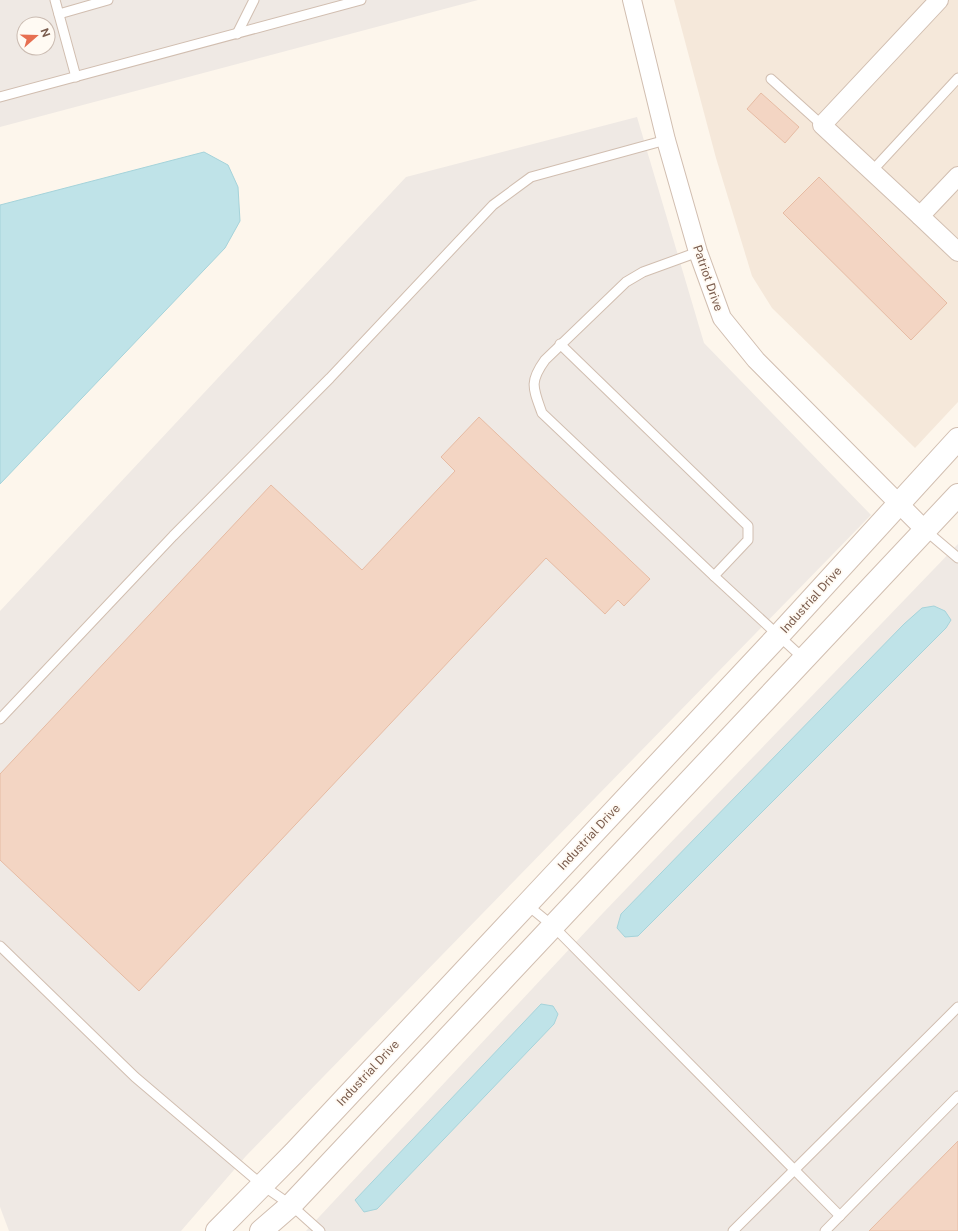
<svg xmlns="http://www.w3.org/2000/svg" width="958" height="1231" font-family="'Public Sans',sans-serif">
	<rect width="100%" height="100%" fill="#fdf6ec"/>
	<path fill="#f5e8da" d="M 674,0 L 958,0 L 958,402 L 915,448 L 772,308 L 752,276 L 716,158 Z"/>
	<g fill="#efe9e4" fill-rule="evenodd">
		<path d="M 0,0 L 478,0 L 0,127 ZM 24,24 L 48,24 L 48,48 L 24,48 Z"/>
		<path d="M 637,117 L 704,343 L 871,515 L 246,1156 L 181,1231 L 9,1231 L 0,1207 L 0,611 L 406,177 Z"/>
		<path d="M 958,544 L 958,1231 L 306,1231 L 603,913 Z"/>
	</g>
	<g fill="#bfe3e8" stroke="#a5d3da">
		<path d="M 204,152 L 228,165 L 238,187 L 240,221 L 225,248 L 0,484 L 0,205 Z"/>
		<path d="M 934,606 L 945,611 L 951,620 L 946,628 L 638,936 L 625,937 L 617,928 L 621,914 L 904,624 L 922,608 Z"/>
		<path d="M 541,1004 L 553,1006 L 558,1014 L 554,1024 L 377,1209 L 364,1212 L 355,1200 Z"/>
	</g>
	<g fill="#f3d5c3" stroke="#e6bba3">
		<path d="M 761,93 L 799,127 L 785,143 L 747,109 Z"/>
		<path d="M 819,177 L 947,303 L 911,340 L 783,213 Z"/>
		<path d="M 479,417 L 650,579 L 624,606 L 618,600 L 605,614 L 546,558 L 139,991 L 0,860 L 0,774 L 271,485 L 362,570 L 455,471 L 441,457 Z"/>
		<path d="M 958,1141 L 958,1231 L 869,1231 Z"/>
	</g>
	<g fill="none" stroke-linecap="round" stroke-linejoin="round">
		<defs>
			<g id="service">
				<path d="M 55,0 L 76,77"/>
				<path d="M 59,14 L 108,0"/>
				<path d="M 237,34 L 254,0"/>
				<path d="M 771,79 L 822,125"/>
				<path d="M 0,97 L 361,0"/>
				<path d="M 872,171 L 958,78"/>
				<path d="M 698,252 L 643,272 L 626,282 L 545,360 C 529,382 533,388 542,413 L 714,576 L 804,659"/>
				<path d="M 560,344 L 748,526 L 748,540 L 714,576"/>
				<path d="M 925,530 L 958,558"/>
				<path d="M 0,719 L 173,536 L 330,378 L 493,205 L 531,177 L 666,140"/>
				<path d="M 526,904 L 553,926 L 840,1216"/>
				<path d="M 0,946 L 135,1077 L 262,1185 L 291,1205 L 320,1231"/>
				<path d="M 733,1231 L 958,1007"/>
				<path d="M 825,1231 L 958,1096"/>
			</g>
			<g id="minor">
				<path d="M 632,0 L 666,140 L 698,252 L 722,318 L 756,360 L 925,530"/>
				<path d="M 939,0 L 822,125 L 920,216 L 958,176"/>
				<path d="M 920,216 L 958,252"/>
			</g>
			<g id="tertiary">
				<path d="M 217,1231 L 294,1153 L 779,635 L 958,439"/>
				<path d="M 261,1231 L 291,1205 L 958,495"/>
			</g>
		</defs>
		<use href="#service" stroke="#d1beb0" stroke-width="11"/>
		<use href="#minor" stroke="#d1beb0" stroke-width="20"/>
		<use href="#tertiary" stroke="#d1beb0" stroke-width="24"/>
		<use href="#service" stroke="#fff" stroke-width="9"/>
		<use href="#minor" stroke="#fff" stroke-width="18"/>
		<use href="#tertiary" stroke="#fff" stroke-width="22"/>
	</g>
	<g text-anchor="middle" dominant-baseline="central" stroke-width="3.5" stroke-linejoin="round" paint-order="stroke">
		<g font-size="12" fill="#7a5c4d" stroke="#fffaf3">
			<text transform="translate(708 278) rotate(71)">Patriot Drive</text>
			<text transform="translate(811 600) rotate(-48)">Industrial Drive</text>
			<text transform="translate(589 837) rotate(-47)">Industrial Drive</text>
			<text transform="translate(368 1073) rotate(-47)">Industrial Drive</text>
		</g>
	</g>
	<g transform="translate(36 36) rotate(70)"><circle r="19" fill="#fffaf3" stroke="#cabbb1"/>
	<path d="M0-3L7 15L0 10L-7 15Z" fill="#e76f51"/>
	<text y="-6" font-size="11" font-weight="bold" text-anchor="middle" fill="#7a5c4d">N</text>
	</g>
</svg>
